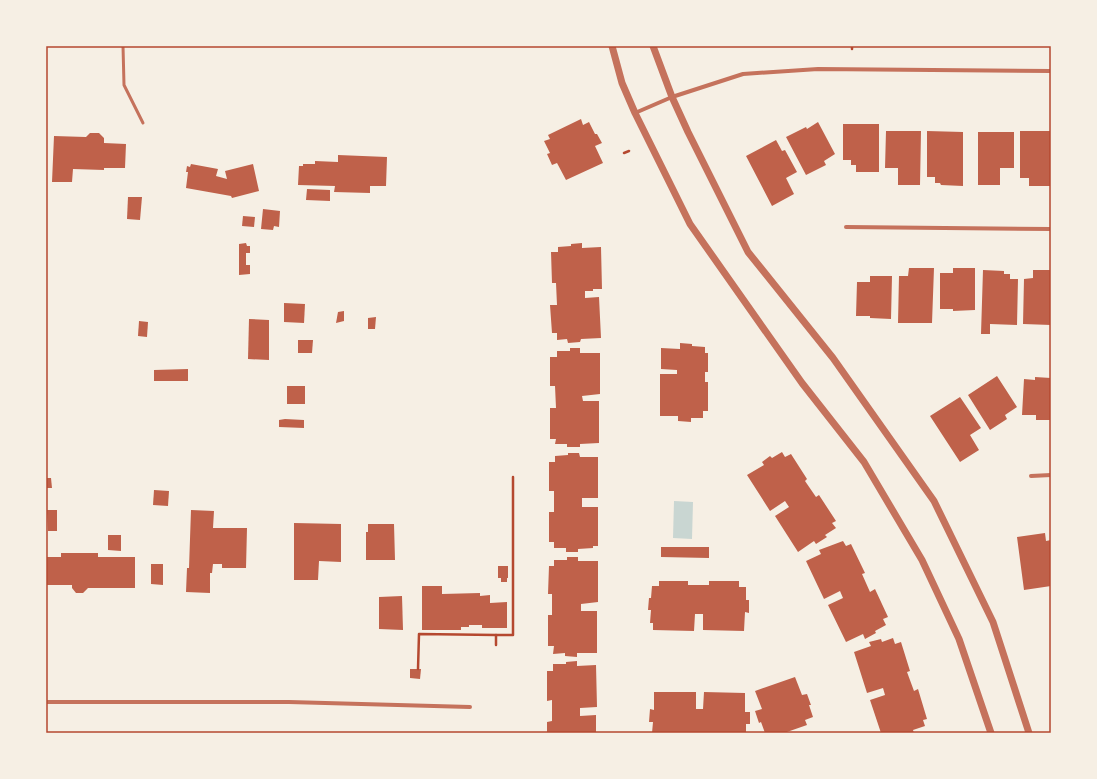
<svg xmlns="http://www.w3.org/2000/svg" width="1097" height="779" font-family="'Archivo Narrow',sans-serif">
	<rect width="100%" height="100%" fill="#f6efe4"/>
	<path fill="#c9d6d2" d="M 674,501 L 693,502 L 692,539 L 673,538 Z"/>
	<g fill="#bf614a">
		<path d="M 581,119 L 583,125 L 589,122 L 595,134 L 597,134 L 602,143 L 595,146 L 603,163 L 566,180 L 557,163 L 552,165 L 547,154 L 550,153 L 544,141 L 550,139 L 548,135 Z"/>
		<path d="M 818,122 L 835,154 L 824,161 L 826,165 L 806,175 L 786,137 L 806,127 L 807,129 Z"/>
		<path d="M 843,124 L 879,124 L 879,172 L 856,172 L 856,165 L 851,165 L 851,160 L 843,160 Z"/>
		<path d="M 886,131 L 921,131 L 920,185 L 898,185 L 898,168 L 885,168 Z"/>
		<path d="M 927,131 L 963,132 L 963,186 L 941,185 L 940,183 L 935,183 L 935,177 L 927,177 Z"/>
		<path d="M 1020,131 L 1051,131 L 1051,186 L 1029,186 L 1029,178 L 1020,178 Z"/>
		<path d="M 978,132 L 1014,132 L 1014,168 L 1000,168 L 1000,185 L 978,185 Z"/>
		<path d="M 90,133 L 99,133 L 104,138 L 104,143 L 126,144 L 125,168 L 104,168 L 104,170 L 73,169 L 72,182 L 52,182 L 54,136 L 86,137 Z"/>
		<path d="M 776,140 L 782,151 L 785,150 L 797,172 L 786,178 L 794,194 L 772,206 L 746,156 Z"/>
		<path d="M 338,155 L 387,157 L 386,186 L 370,186 L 370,193 L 334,192 L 335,186 L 298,185 L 299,166 L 303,166 L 303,164 L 315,164 L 315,161 L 338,162 Z"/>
		<path d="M 191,164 L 218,169 L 216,176 L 227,179 L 225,171 L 253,164 L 259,191 L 232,198 L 231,196 L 186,188 L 188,172 L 186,172 L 187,166 L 190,167 Z"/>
		<path d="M 307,189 L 330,190 L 330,201 L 306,200 Z"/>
		<path d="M 128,197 L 142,197 L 140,220 L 127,219 Z"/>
		<path d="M 263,209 L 280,211 L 279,227 L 274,226 L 273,230 L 261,229 Z"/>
		<path d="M 243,216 L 255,217 L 254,227 L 242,226 Z"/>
		<path d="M 246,243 L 247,246 L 250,246 L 250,253 L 246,253 L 246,265 L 250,265 L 250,274 L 239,275 L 239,244 Z"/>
		<path d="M 582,243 L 582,248 L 601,247 L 602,289 L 593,289 L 593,291 L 585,291 L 585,298 L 599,297 L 601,338 L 581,339 L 580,342 L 568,343 L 567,339 L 557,340 L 557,333 L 552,333 L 550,305 L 557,305 L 556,283 L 552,283 L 551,252 L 558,252 L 558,247 L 571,246 L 571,244 Z"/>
		<path d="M 909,268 L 934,268 L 932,323 L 898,323 L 899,276 L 908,276 Z"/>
		<path d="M 953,268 L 975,268 L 975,310 L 953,311 L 953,309 L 940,309 L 940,273 L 953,273 Z"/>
		<path d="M 983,270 L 1004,271 L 1004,274 L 1010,274 L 1010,279 L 1018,279 L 1017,325 L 990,324 L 990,334 L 981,334 Z"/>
		<path d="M 1033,270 L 1051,270 L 1051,325 L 1023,324 L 1024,279 L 1033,278 Z"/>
		<path d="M 870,276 L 892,276 L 891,319 L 870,318 L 870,316 L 856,316 L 857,282 L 870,282 Z"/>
		<path d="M 284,303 L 305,304 L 304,323 L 284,322 Z"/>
		<path d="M 344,311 L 344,321 L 336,323 L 338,312 Z"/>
		<path d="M 376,317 L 375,329 L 368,329 L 368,318 Z"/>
		<path d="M 249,319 L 269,320 L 269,360 L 248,359 Z"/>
		<path d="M 139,321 L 148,322 L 147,337 L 138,336 Z"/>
		<path d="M 298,340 L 313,340 L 312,353 L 298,353 Z"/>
		<path d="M 680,343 L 692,344 L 692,346 L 705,347 L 705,353 L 708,353 L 708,372 L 705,372 L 705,382 L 708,382 L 708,411 L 703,411 L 703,418 L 691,418 L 691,422 L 678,421 L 678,416 L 660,416 L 660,374 L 677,374 L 677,370 L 661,369 L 661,348 L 680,349 Z"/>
		<path d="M 570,348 L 580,348 L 580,353 L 600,353 L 600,394 L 582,396 L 583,401 L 599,401 L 599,443 L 580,444 L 580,447 L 567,447 L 567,444 L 555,444 L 556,439 L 550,439 L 550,408 L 556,408 L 555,386 L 550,386 L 550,357 L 557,357 L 557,351 L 570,351 Z"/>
		<path d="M 188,369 L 188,381 L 154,381 L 154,370 Z"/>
		<path d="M 997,376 L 1017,407 L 1005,415 L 1007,419 L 990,430 L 968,395 Z"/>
		<path d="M 1035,377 L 1051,378 L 1051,420 L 1036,420 L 1036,415 L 1022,415 L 1024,379 L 1035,380 Z"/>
		<rect x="287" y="386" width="18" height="18"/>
		<path d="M 960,397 L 981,428 L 970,435 L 979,450 L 960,462 L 930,416 Z"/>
		<path d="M 285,419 L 304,420 L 304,428 L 279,427 L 279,420 Z"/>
		<path d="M 782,452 L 785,457 L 791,454 L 807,479 L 805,481 L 816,497 L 819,495 L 836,521 L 832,523 L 836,528 L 825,535 L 827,537 L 816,544 L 814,541 L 798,552 L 775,516 L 789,507 L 785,501 L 770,511 L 747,475 L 764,465 L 762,462 L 770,456 L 772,458 Z"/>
		<path d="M 568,453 L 579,453 L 580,457 L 598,457 L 598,498 L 582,498 L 582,507 L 598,507 L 598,546 L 593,546 L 593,548 L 578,549 L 578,552 L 566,552 L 566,548 L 554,548 L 554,542 L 549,542 L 549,512 L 554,512 L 554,491 L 549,491 L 549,462 L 555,462 L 555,456 L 568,455 Z"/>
		<path d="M 46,478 L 51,478 L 52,488 L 46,488 Z"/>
		<path d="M 154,490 L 169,491 L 168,506 L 153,505 Z"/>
		<path d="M 47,510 L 57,510 L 57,531 L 48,531 Z"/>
		<path d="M 191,510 L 214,511 L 213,528 L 247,528 L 246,568 L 222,568 L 222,564 L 213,564 L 212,573 L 210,573 L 210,593 L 186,592 L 187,568 L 189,568 Z"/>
		<path d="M 294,523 L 341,524 L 341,562 L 319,561 L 318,580 L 294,580 Z"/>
		<path d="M 368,524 L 394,524 L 395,560 L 366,560 L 366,532 L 368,532 Z"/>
		<path d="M 1045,533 L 1046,541 L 1051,540 L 1051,586 L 1024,590 L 1017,537 Z"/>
		<path d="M 108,535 L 121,535 L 121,551 L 108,550 Z"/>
		<path d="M 843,541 L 846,546 L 851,544 L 865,573 L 862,574 L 870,592 L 875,589 L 888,617 L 883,619 L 886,625 L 875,631 L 876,633 L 865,639 L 863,634 L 846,642 L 828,605 L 843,598 L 840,591 L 824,599 L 806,561 L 821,554 L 819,550 Z"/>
		<path d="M 661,547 L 709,547 L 709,558 L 661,557 Z"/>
		<path d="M 61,553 L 98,553 L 98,557 L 135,557 L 135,588 L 88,588 L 83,593 L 76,593 L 72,588 L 72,585 L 46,585 L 46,557 L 61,557 Z"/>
		<path d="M 567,557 L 578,557 L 578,561 L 598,561 L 598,602 L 581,604 L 581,611 L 597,611 L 597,653 L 577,653 L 577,657 L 565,656 L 565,653 L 553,654 L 554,646 L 548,646 L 548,615 L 552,615 L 552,594 L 548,594 L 549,566 L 554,566 L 554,560 L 567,560 Z"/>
		<path d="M 151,564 L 163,564 L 163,585 L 151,584 Z"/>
		<path d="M 498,566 L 508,566 L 508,578 L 507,578 L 507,582 L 501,582 L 501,578 L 498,578 Z"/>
		<path d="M 659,581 L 688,581 L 688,585 L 709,585 L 709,581 L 739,581 L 739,587 L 746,587 L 746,600 L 749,600 L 749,613 L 745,612 L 744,631 L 703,630 L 703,614 L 695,614 L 694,631 L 653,630 L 653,623 L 650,623 L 651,610 L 648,610 L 649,598 L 651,598 L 652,586 L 659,586 Z"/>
		<path d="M 422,586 L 442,586 L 442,594 L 480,593 L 480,596 L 490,595 L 490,603 L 507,602 L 507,628 L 482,628 L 482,625 L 469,625 L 469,627 L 461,627 L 461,630 L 422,630 Z"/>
		<path d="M 402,596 L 403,630 L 379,629 L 379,597 Z"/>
		<path d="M 893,638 L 895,644 L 901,642 L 910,671 L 907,672 L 914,691 L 918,689 L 927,719 L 923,720 L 925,726 L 913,730 L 914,733 L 881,733 L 870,700 L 885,695 L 883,688 L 867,693 L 854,652 L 871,646 L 869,642 L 881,639 L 882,642 Z"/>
		<path d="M 577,661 L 577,666 L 596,665 L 597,707 L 580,708 L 580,716 L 596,715 L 596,733 L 547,733 L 547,722 L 552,721 L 552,700 L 547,701 L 547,671 L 553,671 L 553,664 L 566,664 L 566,662 Z"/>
		<path d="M 410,669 L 421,669 L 420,679 L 410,678 Z"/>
		<path d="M 795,677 L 802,695 L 807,694 L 811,705 L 809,705 L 813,717 L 805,720 L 807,725 L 784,733 L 772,733 L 771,732 L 765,733 L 761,722 L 759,723 L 755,711 L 762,709 L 755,691 Z"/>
		<path d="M 654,692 L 696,692 L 696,709 L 703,709 L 704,692 L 745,693 L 745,712 L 750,712 L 750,724 L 746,724 L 746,733 L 652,733 L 653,722 L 649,722 L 650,709 L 654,710 Z"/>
	</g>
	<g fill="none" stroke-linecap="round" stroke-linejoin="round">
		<g stroke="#b5482f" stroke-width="2.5">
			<path d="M 852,46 L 852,49"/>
			<path d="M 624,153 L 629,151"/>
			<path d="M 496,635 L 513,635 L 513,477"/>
			<path d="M 418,669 L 419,634 L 496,635 L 496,645"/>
		</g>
		<path stroke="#c5725c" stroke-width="3" d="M 123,46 L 124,85 L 143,123"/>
		<g stroke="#c5725c" stroke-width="4">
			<path d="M 635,113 L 672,97 L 743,74 L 818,69 L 1051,71"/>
			<path d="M 846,227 L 1051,229"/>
			<path d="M 1031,476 L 1051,475"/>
			<path d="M 46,702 L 289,702 L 470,707"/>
		</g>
		<g stroke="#c5725c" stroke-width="7">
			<path d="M 612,46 L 622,83 L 635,113 L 690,224 L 802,383 L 864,462 L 922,560 L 959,639 L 991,733"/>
			<path d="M 653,46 L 672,97 L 688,132 L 748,252 L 833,358 L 934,501 L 993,622 L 1029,733"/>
		</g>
	</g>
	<rect width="1097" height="779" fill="none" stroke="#f6efe4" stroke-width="94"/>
	<rect x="47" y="47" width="1003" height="685" fill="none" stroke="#b5482f" stroke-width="1.5"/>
</svg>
